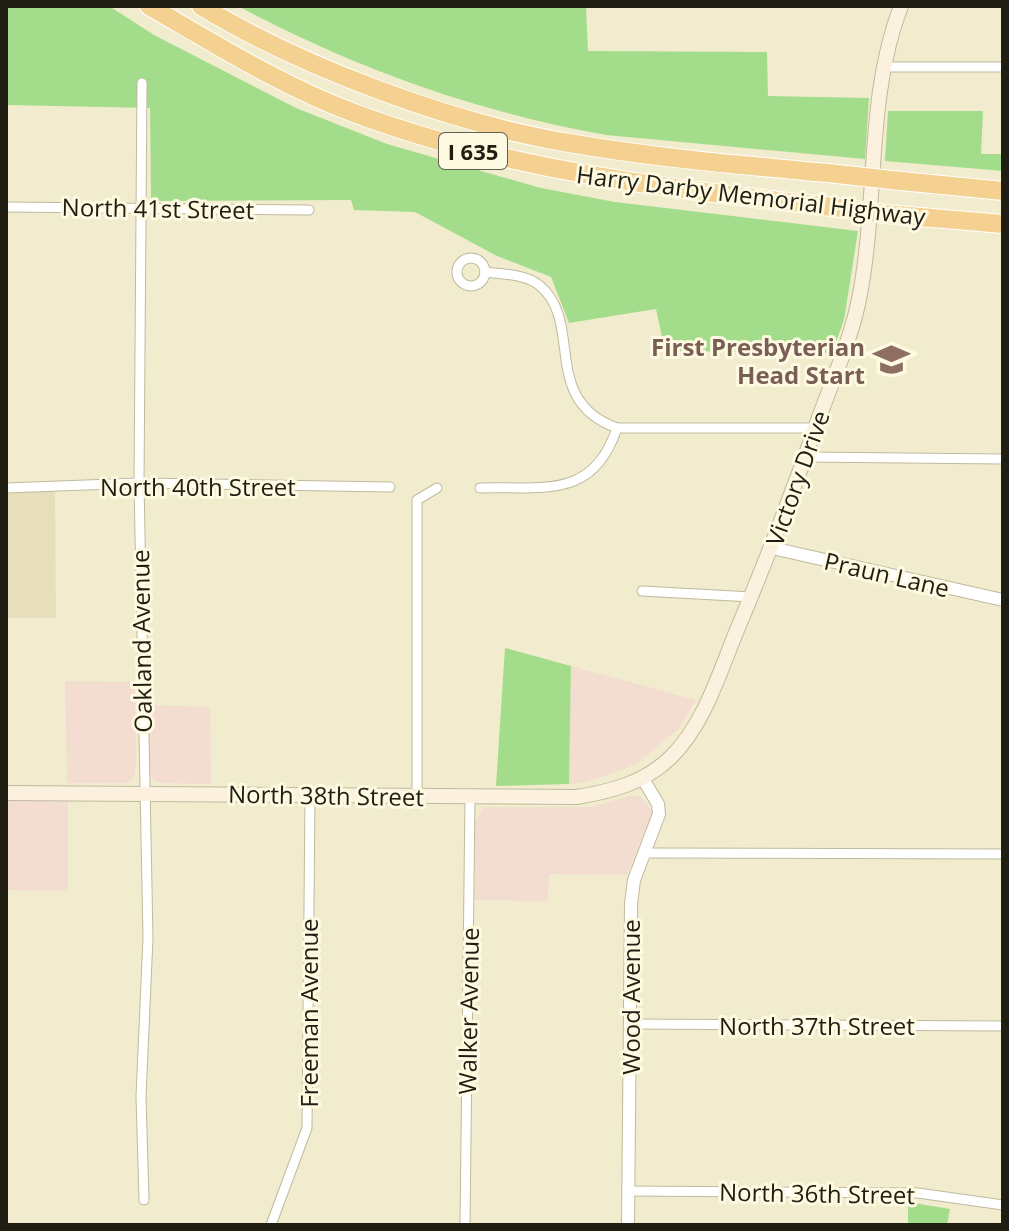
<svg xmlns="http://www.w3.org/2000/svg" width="1009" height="1231" font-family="'Open Sans',sans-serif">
	<rect width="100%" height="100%" fill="#f2ecce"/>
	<g fill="#f3dcd0">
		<path d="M 571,666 L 696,700 L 677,730 L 635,765 L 587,782 L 569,784 Z"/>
		<path d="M 65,681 L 135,682 L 136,766 L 134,777 L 127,783 L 67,783 Z"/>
		<path d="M 146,705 L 210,707 L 211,784 L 162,783 L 153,780 L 148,772 Z"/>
		<path d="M 629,796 L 641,796 L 653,812 L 627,875 L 549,874 L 548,901 L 475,900 L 475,822 L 483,807 L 590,807 Z"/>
		<path d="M 68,799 L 68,891 L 6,890 L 6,801 Z"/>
	</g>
	<path fill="#e7dfbb" d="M 6,492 L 55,492 L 56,618 L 6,618 Z"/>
	<g fill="#a3dd8c">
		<path d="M 6,6 L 109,6 L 154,35 L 296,108 L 387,144 L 541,188 L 615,202 L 858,231 L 844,320 L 832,353 L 665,351 L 656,309 L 569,323 L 551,277 L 497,256 L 415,212 L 354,210 L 351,200 L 151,201 L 150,108 L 6,105 Z"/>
		<path d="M 238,6 L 586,6 L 588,51 L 767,52 L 768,96 L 869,98 L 865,159 L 606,135 C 477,112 354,68 238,6 Z"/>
		<path d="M 888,111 L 983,111 L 981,154 L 1003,154 L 1003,171 L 885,161 Z"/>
		<path d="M 505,648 L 571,666 L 569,784 L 496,786 Z"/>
		<path d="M 908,1202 L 950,1209 L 947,1225 L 908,1225 Z"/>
	</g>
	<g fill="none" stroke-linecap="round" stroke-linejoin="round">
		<defs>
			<g id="minor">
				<path d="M 884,67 L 1003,67"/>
				<path d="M 142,83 L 139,483 L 148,938 L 141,1096 L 144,1200"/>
				<path d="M 6,207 L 309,210"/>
				<circle cx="471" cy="272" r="14"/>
				<path d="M 485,272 C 502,274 525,274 539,285 C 585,322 539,400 617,428 L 816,428"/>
				<path d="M 806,457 L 1003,459"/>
				<path d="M 6,488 L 139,483 L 390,487"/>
				<path d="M 480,488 C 544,486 593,500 617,428"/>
				<path d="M 642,591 L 752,597"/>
				<path d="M 417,797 L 417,500 L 437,488"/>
				<path d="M 645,853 L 1003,854"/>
				<path d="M 630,1024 L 1003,1026"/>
				<path d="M 630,1191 L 918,1193 L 1003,1205"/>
				<path d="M 271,1225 L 307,1128 L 310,795"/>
				<path d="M 465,1225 L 470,797"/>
			</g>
			<g id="tertiary">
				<path d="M 772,548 L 1003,600"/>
				<path d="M 628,1225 L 631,904 L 634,880 L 659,814 L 658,804 L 643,779"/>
			</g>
			<path id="secondary" d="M 6,793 L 577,797 C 612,791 644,783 670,758 C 703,726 718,677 735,635 C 764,566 791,497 816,426 C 831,383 852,339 860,294 C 878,199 866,97 901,6"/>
			<g id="motorway">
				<path d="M 149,6 C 215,44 282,86 354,113 C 506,170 664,188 824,206"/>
				<path d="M 201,6 C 301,67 454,124 569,143 C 655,158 742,165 828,173"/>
				<path d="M 891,180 L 1003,191"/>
				<path d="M 885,214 L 1003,224"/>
			</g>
		</defs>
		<use href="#minor" stroke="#c0ba9d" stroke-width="11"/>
		<use href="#tertiary" stroke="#c0ba9d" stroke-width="14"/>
		<use href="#secondary" stroke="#c0ba9d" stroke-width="16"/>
		<use href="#motorway" stroke="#fff" stroke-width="20"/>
		<use href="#minor" stroke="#fff" stroke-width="9"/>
		<use href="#tertiary" stroke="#fff" stroke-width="12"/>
		<use href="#secondary" stroke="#fcf1de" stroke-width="14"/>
		<use href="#motorway" stroke="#f5d191" stroke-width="18"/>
		<defs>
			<g id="motorway-bridge">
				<path d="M 828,173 L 891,180"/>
				<path d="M 824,206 L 885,214"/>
			</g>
		</defs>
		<use href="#motorway-bridge" stroke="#fff" stroke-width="20" stroke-linecap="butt"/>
		<use href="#motorway-bridge" stroke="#f5d191" stroke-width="18"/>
	</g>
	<defs>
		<symbol id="school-bare" viewBox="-9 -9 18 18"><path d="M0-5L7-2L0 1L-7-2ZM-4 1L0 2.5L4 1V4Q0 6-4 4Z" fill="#8d6e63" stroke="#fef9e1" stroke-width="2.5" paint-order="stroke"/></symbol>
	</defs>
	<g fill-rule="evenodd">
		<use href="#school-bare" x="866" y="334" width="51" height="51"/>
	</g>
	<g text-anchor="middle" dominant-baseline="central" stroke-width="6" stroke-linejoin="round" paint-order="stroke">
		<rect fill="#fef9e1" stroke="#635f50" stroke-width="2" x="439" y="133" width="68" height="36" rx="6"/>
		<g font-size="22" font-weight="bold" fill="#201d12">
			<text x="473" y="151">I 635</text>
		</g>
		<g font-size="24" fill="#201d12" stroke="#fef9e1">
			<text transform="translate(751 195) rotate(7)">Harry Darby Memorial Highway</text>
			<text transform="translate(158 208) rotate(1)">North 41st Street</text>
			<text transform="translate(797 478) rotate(-70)">Victory Drive</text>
			<text x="198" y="486">North 40th Street</text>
			<text transform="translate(887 574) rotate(13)">Praun Lane</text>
			<text transform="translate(141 641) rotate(-91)">Oakland Avenue</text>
			<text transform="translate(326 795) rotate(1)">North 38th Street</text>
			<text transform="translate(630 997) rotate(-90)">Wood Avenue</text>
			<text transform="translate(468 1011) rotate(-89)">Walker Avenue</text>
			<text transform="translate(308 1013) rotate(-90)">Freeman Avenue</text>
			<text x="817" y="1025">North 37th Street</text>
			<text transform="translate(817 1193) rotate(1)">North 36th Street</text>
		</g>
		<g font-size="24" font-weight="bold" fill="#785e54" stroke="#fef9e1" text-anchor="end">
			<text x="865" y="346">First Presbyterian<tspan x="865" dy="28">Head Start</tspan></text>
		</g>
	</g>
	<rect width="1009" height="1231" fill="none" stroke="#201d12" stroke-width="16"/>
</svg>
